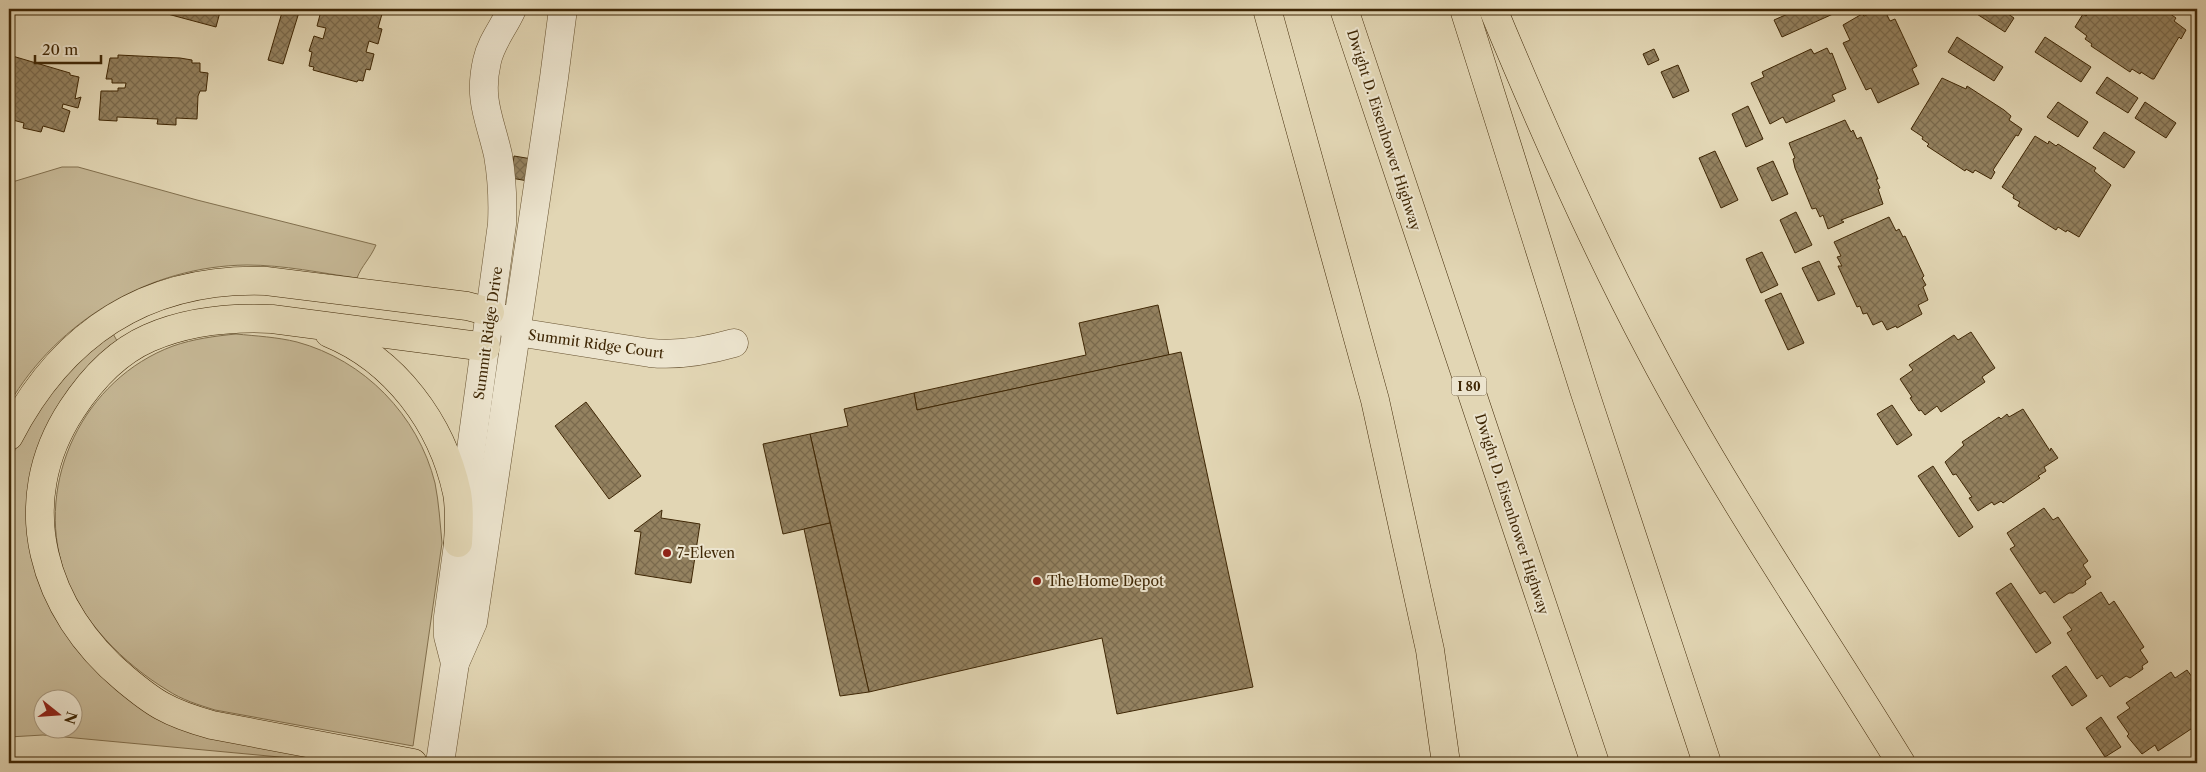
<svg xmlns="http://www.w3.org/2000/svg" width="2206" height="772" font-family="'Libre Caslon Text',serif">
	<defs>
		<pattern id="building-cross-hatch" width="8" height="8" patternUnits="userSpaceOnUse" patternTransform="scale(1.25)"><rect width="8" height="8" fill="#948260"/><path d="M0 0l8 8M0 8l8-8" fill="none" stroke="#7a6a4d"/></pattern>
	</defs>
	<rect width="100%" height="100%" fill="#e2d6b4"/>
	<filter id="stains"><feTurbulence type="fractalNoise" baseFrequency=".004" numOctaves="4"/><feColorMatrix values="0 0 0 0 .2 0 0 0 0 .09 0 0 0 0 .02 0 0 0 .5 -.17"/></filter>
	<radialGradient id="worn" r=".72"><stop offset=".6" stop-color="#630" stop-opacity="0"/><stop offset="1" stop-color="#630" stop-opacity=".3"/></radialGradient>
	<g fill="#c6b896" stroke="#82704e" fill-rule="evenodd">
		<path d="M 62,167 L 78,167 L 197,200 L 376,245 C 370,259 362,265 357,278 C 321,273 284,265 247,265 C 150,266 58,320 9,404 L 9,183 Z"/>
		<path d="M 112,332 L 120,346 L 29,511 L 116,683 L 344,763 L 43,735 L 9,737 L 9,465 L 20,437 L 41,397 ZM 42,700 L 72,700 L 72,730 L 42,730 Z"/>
		<path d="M 236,334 C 256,336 277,337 297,342 C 364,360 418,415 435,483 C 439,503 440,523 442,543 L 413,746 L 215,710 C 199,705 182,700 167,690 C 124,664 80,620 64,572 C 34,481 84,379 173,346 C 193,339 215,336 236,334 Z"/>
	</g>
	<g fill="url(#building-cross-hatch)" stroke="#3f2705">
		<path d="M 149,9 L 208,9 L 220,12 L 216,27 Z"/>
		<path d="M 283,9 L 300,9 L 283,64 L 268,60 Z"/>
		<path d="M 325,9 L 371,9 L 382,14 L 378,28 L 382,29 L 378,44 L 369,41 L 366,52 L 374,54 L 370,70 L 366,69 L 363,81 L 358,80 L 357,82 L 313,70 L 314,67 L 309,66 L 312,52 L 309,51 L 314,36 L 323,39 L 326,28 L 317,26 L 321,11 L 324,12 Z"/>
		<path d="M 1799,9 L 1844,9 L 1782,37 L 1774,20 Z"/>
		<path d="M 1879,9 L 1884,9 L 1890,21 L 1895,19 L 1917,66 L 1912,69 L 1919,84 L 1878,103 L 1871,88 L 1866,90 L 1843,43 L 1850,40 L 1843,25 L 1862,14 L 1864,16 Z"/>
		<path d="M 1969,9 L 2001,9 L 2014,18 L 2005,32 Z"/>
		<path d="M 2091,9 L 2168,9 L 2171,10 L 2169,13 L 2176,18 L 2174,21 L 2186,30 L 2181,39 L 2179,37 L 2154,79 L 2152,79 L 2141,72 L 2140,74 L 2132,69 L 2130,72 L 2091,46 L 2092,44 L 2085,39 L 2087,36 L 2075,27 L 2083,14 L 2086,16 Z"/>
		<path d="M 1957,37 L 2003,67 L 1994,81 L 1948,52 Z"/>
		<path d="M 2045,37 L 2091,67 L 2081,82 L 2035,52 Z"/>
		<path d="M 1827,48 L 1830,54 L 1832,53 L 1846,89 L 1832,95 L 1835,101 L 1786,123 L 1783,117 L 1770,124 L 1751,83 L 1764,77 L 1762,72 L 1811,49 L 1814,54 Z"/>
		<path d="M 1654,49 L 1659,60 L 1648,65 L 1643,54 Z"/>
		<path d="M 9,55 L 70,73 L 70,75 L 79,77 L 75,99 L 81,97 L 78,108 L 63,104 L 62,108 L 70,111 L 64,132 L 43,126 L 41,132 L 23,128 L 24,123 L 9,119 Z"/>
		<path d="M 118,55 L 180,58 L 192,60 L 192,63 L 200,63 L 200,72 L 208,73 L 206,91 L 200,91 L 198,96 L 197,119 L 176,118 L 176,125 L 157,124 L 158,119 L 117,117 L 117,121 L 99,120 L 101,91 L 118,91 L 118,88 L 125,88 L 126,83 L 112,83 L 112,79 L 106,79 L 110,58 L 118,58 Z"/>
		<path d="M 1678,65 L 1689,91 L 1673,98 L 1661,72 Z"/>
		<path d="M 2107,77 L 2138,98 L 2128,113 L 2096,93 Z"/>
		<path d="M 1942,78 L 1966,89 L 1967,86 L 2004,110 L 2011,116 L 2009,120 L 2022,129 L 2018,136 L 2016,135 L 1993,170 L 1995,172 L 1991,179 L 1975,170 L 1973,173 L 1966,169 L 1965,171 L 1927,146 L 1929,144 L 1922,139 L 1923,137 L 1911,129 Z"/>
		<path d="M 2058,102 L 2088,122 L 2078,137 L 2047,117 Z"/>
		<path d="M 2145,102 L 2176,123 L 2166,138 L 2135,118 Z"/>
		<path d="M 1748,106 L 1763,139 L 1746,147 L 1732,114 Z"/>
		<path d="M 1845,120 L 1851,132 L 1853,130 L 1857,139 L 1861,137 L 1878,179 L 1876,179 L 1880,188 L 1878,189 L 1883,204 L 1841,220 L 1844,222 L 1828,229 L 1823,215 L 1820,217 L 1816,208 L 1812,209 L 1795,168 L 1793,159 L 1795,158 L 1789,143 Z"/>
		<path d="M 2104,132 L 2135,152 L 2124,168 L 2093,148 Z"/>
		<path d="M 2035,136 L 2048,144 L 2049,141 L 2056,146 L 2058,144 L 2096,168 L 2094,171 L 2111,185 L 2079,237 L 2067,230 L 2066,232 L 2058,227 L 2056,230 L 2018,206 L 2020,202 L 2013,198 L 2014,195 L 2002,187 Z"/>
		<path d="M 1715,151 L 1738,200 L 1721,208 L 1699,158 Z"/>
		<path d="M 514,156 L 532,159 L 528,181 L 511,178 Z"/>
		<path d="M 1773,161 L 1788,194 L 1772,201 L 1757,168 Z"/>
		<path d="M 1796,212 L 1812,245 L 1795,253 L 1780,220 Z"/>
		<path d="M 1889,217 L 1896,231 L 1899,229 L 1903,237 L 1905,236 L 1924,276 L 1922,278 L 1926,285 L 1923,287 L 1928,300 L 1918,305 L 1922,314 L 1897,328 L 1896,326 L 1887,330 L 1882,321 L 1873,325 L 1867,313 L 1863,314 L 1860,306 L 1857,307 L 1838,266 L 1842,266 L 1837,257 L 1841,256 L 1834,242 Z"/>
		<path d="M 1762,252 L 1778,285 L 1761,293 L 1746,259 Z"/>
		<path d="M 1819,261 L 1835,294 L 1818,301 L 1802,268 Z"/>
		<path d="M 1781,293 L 1804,343 L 1788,350 L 1765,300 Z"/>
		<path d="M 1158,305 L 1169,355 L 917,410 L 914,393 L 1086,355 L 1079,323 Z"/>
		<path d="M 1971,332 L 1995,368 L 1982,377 L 1985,382 L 1941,412 L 1937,406 L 1925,415 L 1921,410 L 1919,411 L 1910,398 L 1912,397 L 1900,379 L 1913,370 L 1909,365 L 1954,335 L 1958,340 Z"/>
		<path d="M 1181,352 L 1253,687 L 1117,714 L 1102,638 L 869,692 L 810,434 L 848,426 L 844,409 L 914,393 L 917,410 Z"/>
		<path d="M 586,402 L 641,476 L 609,499 L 555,426 Z"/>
		<path d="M 1892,405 L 1912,435 L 1897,445 L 1877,414 Z"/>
		<path d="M 2023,409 L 2050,451 L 2051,448 L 2058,458 L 2044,467 L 2046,471 L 2038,476 L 2040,478 L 2003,503 L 2001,501 L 1994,505 L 1992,502 L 1978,511 L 1969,498 L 1972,497 L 1956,474 L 1953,475 L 1945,462 L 1964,445 L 1962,442 L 1999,417 L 2001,419 L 2007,414 L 2009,417 Z"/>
		<path d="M 810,434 L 830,523 L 783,534 L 763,444 Z"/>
		<path d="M 1933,466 L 1973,527 L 1959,537 L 1918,476 Z"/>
		<path d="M 2044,508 L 2053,520 L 2058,517 L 2088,561 L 2083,565 L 2091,577 L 2085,581 L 2086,584 L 2073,593 L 2069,593 L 2054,603 L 2045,591 L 2040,594 L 2010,549 L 2015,546 L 2007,533 Z"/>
		<path d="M 662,510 L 661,518 L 700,524 L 691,583 L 635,574 L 641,532 L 634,531 Z"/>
		<path d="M 830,523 L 869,692 L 840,696 L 804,529 Z"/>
		<path d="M 2011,583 L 2051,643 L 2036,653 L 1996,593 Z"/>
		<path d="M 2101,592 L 2109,605 L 2114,601 L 2144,647 L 2140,650 L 2148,662 L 2142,666 L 2143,669 L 2130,678 L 2126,676 L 2110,687 L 2102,675 L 2097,679 L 2067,633 L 2072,630 L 2063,617 Z"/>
		<path d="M 2066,666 L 2087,696 L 2072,706 L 2052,676 Z"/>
		<path d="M 2187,670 L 2197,684 L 2197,725 L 2158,751 L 2155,745 L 2142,754 L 2127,736 L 2129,734 L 2117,717 L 2130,708 L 2126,703 L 2171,672 L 2175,678 Z"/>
		<path d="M 2101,717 L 2121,747 L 2105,757 L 2086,728 Z"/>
	</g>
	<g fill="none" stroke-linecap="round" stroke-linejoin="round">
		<defs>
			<g id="minor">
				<path d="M 505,319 L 517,332 L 650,353 C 679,356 706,351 734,343"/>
				<path d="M 455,663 L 448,636 L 448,617 L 502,224 C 503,201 502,178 498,155 C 490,119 478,100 487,61 C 491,42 504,27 512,9"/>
				<path d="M 440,763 L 455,663 L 473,622 L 554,78 L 563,9"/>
			</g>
			<g id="major">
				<path d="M 329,333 C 395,360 442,423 457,493 C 460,509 459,527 458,543"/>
				<path d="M 9,436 C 63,332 148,277 266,281 L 467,306 L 490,312"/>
				<path d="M 413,763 L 212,725 C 194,720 178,715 162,706 C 149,699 137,689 125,679 C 43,611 10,503 72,409 C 91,380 117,352 149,338 C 188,321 230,317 272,319 L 486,347"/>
			</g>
			<g id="highway">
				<path d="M 1267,9 L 1375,400 L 1430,650 L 1446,763"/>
				<path d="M 1344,9 L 1595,763"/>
				<path d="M 1464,9 L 1584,390 L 1707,763"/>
				<path d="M 1493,9 C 1541,125 1591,239 1650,350 C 1725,493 1817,626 1901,763"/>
			</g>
		</defs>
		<use href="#minor" stroke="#685331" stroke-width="29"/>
		<use href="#major" stroke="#3f2705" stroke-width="29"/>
		<use href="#highway" stroke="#3f2705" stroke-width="29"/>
		<use href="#minor" stroke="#ece4ce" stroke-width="28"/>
		<use href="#major" stroke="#e2d6b4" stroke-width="28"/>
		<use href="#highway" stroke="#e2d6b4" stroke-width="28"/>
	</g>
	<g fill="#8f2418" stroke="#ece4ce" stroke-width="2">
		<circle cx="667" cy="553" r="5"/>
		<circle cx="1037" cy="581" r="5"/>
	</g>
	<g text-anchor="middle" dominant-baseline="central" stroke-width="4" stroke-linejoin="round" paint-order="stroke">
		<rect fill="#ece4ce" stroke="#736041" stroke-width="1" x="1451.5" y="376.5" width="35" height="19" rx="4"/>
		<g font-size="12" font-weight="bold" fill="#3f2705">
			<text x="1469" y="386">I 80</text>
		</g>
		<g font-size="14" fill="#3f2705" stroke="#ece4ce">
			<text transform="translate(1384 130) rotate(72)">Dwight D. Eisenhower Highway</text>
			<text transform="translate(488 333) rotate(-82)">Summit Ridge Drive</text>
			<text transform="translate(596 344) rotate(8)">Summit Ridge Court</text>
			<text transform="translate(1512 514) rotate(72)">Dwight D. Eisenhower Highway</text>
		</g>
		<g font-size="14" fill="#3f2705" stroke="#ece4ce" text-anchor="start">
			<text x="677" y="553">7-Eleven</text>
			<text x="1047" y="581">The Home Depot</text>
		</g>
	</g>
	<rect width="2206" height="772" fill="none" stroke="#e2d6b4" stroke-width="30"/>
	<rect x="10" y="10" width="2186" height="752" fill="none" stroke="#3f2705" stroke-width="2.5"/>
	<rect x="15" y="15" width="2176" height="742" fill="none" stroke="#3f2705"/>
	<g transform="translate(58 714) rotate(107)"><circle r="24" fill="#ece4ce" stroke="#a7987e"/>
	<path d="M0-4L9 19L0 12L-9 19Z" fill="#8f2418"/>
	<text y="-8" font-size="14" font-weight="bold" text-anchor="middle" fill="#3f2705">N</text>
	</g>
	<path d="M35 55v8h66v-8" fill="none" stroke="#3f2705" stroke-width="2.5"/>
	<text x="42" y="55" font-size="15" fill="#3f2705" stroke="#ece4ce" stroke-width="4" paint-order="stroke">20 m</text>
	<rect width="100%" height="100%" filter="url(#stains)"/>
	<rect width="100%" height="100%" fill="url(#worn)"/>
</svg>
